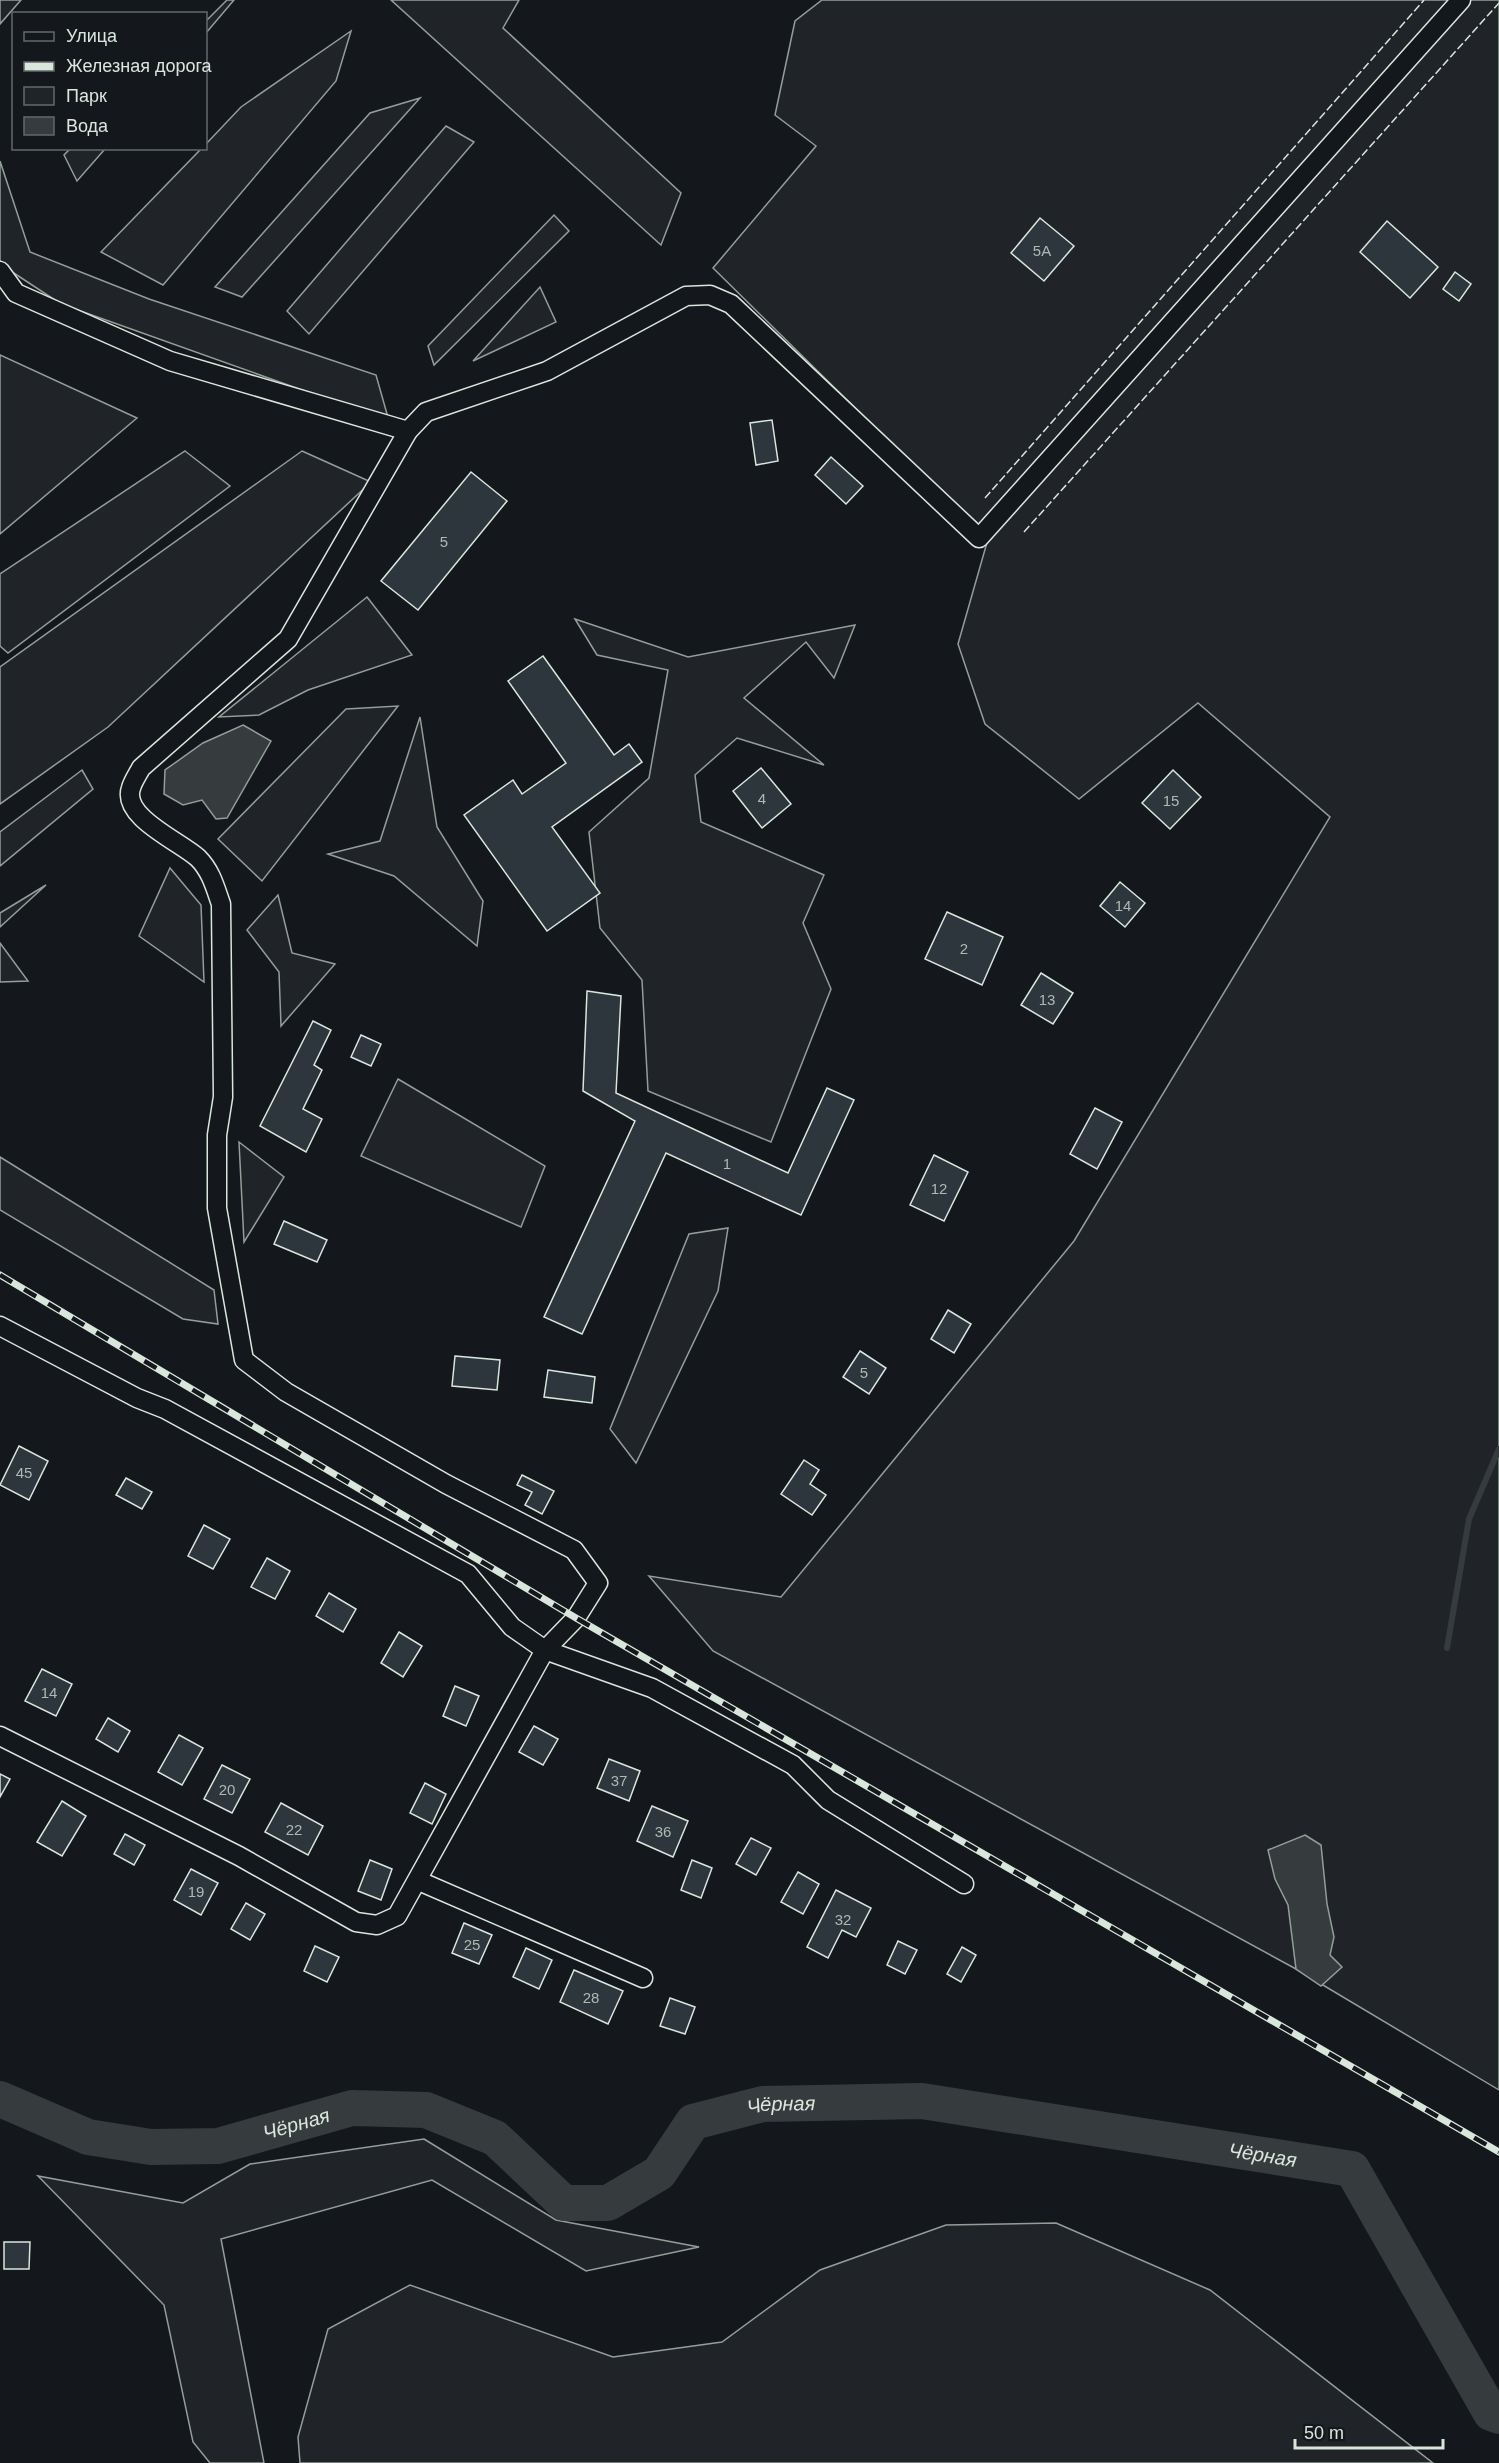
<svg xmlns="http://www.w3.org/2000/svg" width="1499" height="2463" font-family="Helvetica,sans-serif">
	<rect width="100%" height="100%" fill="#14181c"/>
	<g fill="#202428" stroke="#939e99" stroke-width="1.5">
		<path d="M 0,0 L 21,0 L 0,24 Z"/>
		<path d="M 227,0 L 234,0 L 206,33 L 206,21 Z"/>
		<path d="M 391,0 L 519,0 L 503,28 L 681,193 L 661,245 Z"/>
		<path d="M 822,0 L 1499,0 L 1499,2090 L 1296,1969 L 713,1651 L 649,1576 L 781,1597 L 1074,1241 L 1330,817 L 1198,703 L 1079,799 L 985,724 L 958,644 L 988,539 L 713,268 L 816,146 L 775,115 L 795,21 Z"/>
		<path d="M 351,31 L 336,81 L 163,285 L 101,252 L 201,149 L 206,148 L 206,144 L 241,107 Z"/>
		<path d="M 420,98 L 242,297 L 215,287 L 370,113 Z"/>
		<path d="M 446,126 L 474,142 L 309,334 L 287,311 Z"/>
		<path d="M 70,149 L 70,148 L 105,149 L 77,181 L 64,155 Z"/>
		<path d="M 0,161 L 30,252 L 149,299 L 376,375 L 389,421 L 61,304 L 0,264 Z"/>
		<path d="M 554,215 L 569,231 L 434,365 L 428,346 Z"/>
		<path d="M 540,287 L 556,322 L 473,361 Z"/>
		<path d="M 0,355 L 137,418 L 0,534 Z"/>
		<path d="M 185,451 L 230,486 L 8,653 L 0,646 L 0,574 Z"/>
		<path d="M 302,451 L 371,482 L 108,727 L 0,804 L 0,667 Z"/>
		<path d="M 367,597 L 412,655 L 308,690 L 259,715 L 219,717 Z"/>
		<path d="M 575,619 L 688,657 L 855,625 L 834,678 L 806,642 L 744,698 L 824,765 L 737,738 L 695,775 L 701,822 L 824,875 L 803,923 L 831,989 L 771,1142 L 648,1091 L 642,980 L 600,928 L 589,832 L 649,778 L 668,670 L 597,655 Z"/>
		<path d="M 398,706 L 262,881 L 218,839 L 346,709 Z"/>
		<path d="M 420,717 L 437,827 L 483,901 L 477,946 L 394,876 L 328,854 L 380,841 Z"/>
		<path d="M 82,770 L 93,789 L 0,866 L 0,832 Z"/>
		<path d="M 170,868 L 201,905 L 204,982 L 139,936 Z"/>
		<path d="M 46,885 L 0,927 L 0,913 Z"/>
		<path d="M 278,895 L 292,953 L 335,964 L 281,1026 L 279,972 L 247,930 Z"/>
		<path d="M 0,943 L 28,981 L 0,982 Z"/>
		<path d="M 398,1079 L 545,1166 L 521,1227 L 361,1156 Z"/>
		<path d="M 239,1142 L 284,1177 L 244,1242 Z"/>
		<path d="M 0,1157 L 214,1290 L 218,1324 L 183,1319 L 0,1210 Z"/>
		<path d="M 728,1228 L 718,1291 L 636,1463 L 610,1429 L 689,1234 Z"/>
		<path d="M 424,2139 L 556,2220 L 699,2247 L 586,2271 L 432,2180 L 221,2239 L 264,2463 L 210,2463 L 193,2442 L 164,2305 L 38,2176 L 183,2203 L 250,2164 Z"/>
		<path d="M 1056,2223 L 1210,2290 L 1433,2463 L 300,2463 L 298,2437 L 328,2329 L 410,2285 L 613,2357 L 722,2342 L 820,2270 L 946,2225 Z"/>
	</g>
	<g fill="#363b3e" stroke="#939e99" stroke-width="1.5">
		<path d="M 243,725 L 271,741 L 227,818 L 216,819 L 202,800 L 183,805 L 164,794 L 165,770 L 203,743 Z"/>
		<path d="M 1305,1835 L 1321,1845 L 1327,1904 L 1334,1937 L 1330,1955 L 1342,1967 L 1321,1986 L 1296,1969 L 1288,1905 L 1275,1879 L 1268,1850 Z"/>
	</g>
	<g fill="none" stroke-linecap="round" stroke-linejoin="round">
		<path stroke="#363b3e" stroke-width="6" d="M 1447,1648 L 1469,1519 L 1499,1449"/>
		<path stroke="#363b3e" stroke-width="36" id="s1" d="M 0,2099 L 88,2137 L 151,2147 L 218,2146 L 352,2108 L 426,2110 L 495,2138 L 564,2203 L 608,2203 L 659,2173 L 693,2122 L 763,2104 L 922,2101 L 1352,2169 L 1491,2413 L 1499,2416"/>
	</g>
	<g fill="#2c363c" stroke="#d8e6dc" stroke-width="1.5">
		<path d="M 1040,218 L 1074,246 L 1044,281 L 1011,253 Z"/>
		<path d="M 1387,221 L 1438,267 L 1410,298 L 1360,252 Z"/>
		<path d="M 1455,272 L 1471,284 L 1459,301 L 1443,289 Z"/>
		<path d="M 772,420 L 778,461 L 756,465 L 750,423 Z"/>
		<path d="M 831,457 L 863,486 L 846,504 L 815,475 Z"/>
		<path d="M 471,472 L 507,501 L 418,610 L 381,581 Z"/>
		<path d="M 543,656 L 614,755 L 629,744 L 642,762 L 552,827 L 600,893 L 547,931 L 464,815 L 513,780 L 522,794 L 566,763 L 508,681 Z"/>
		<path d="M 761,768 L 791,804 L 762,828 L 733,791 Z"/>
		<path d="M 1173,770 L 1201,797 L 1170,829 L 1142,803 Z"/>
		<path d="M 1120,882 L 1145,903 L 1125,927 L 1100,906 Z"/>
		<path d="M 947,912 L 1003,937 L 982,985 L 925,959 Z"/>
		<path d="M 1041,973 L 1073,993 L 1053,1024 L 1021,1005 Z"/>
		<path d="M 587,991 L 621,996 L 616,1093 L 788,1173 L 827,1088 L 854,1100 L 801,1215 L 666,1153 L 582,1334 L 544,1317 L 635,1121 L 583,1091 Z"/>
		<path d="M 313,1021 L 331,1030 L 314,1065 L 322,1070 L 303,1109 L 322,1119 L 306,1152 L 260,1126 Z"/>
		<path d="M 361,1035 L 381,1044 L 371,1066 L 351,1057 Z"/>
		<path d="M 1095,1108 L 1122,1122 L 1097,1169 L 1070,1154 Z"/>
		<path d="M 934,1155 L 968,1172 L 944,1221 L 910,1205 Z"/>
		<path d="M 284,1221 L 327,1240 L 317,1262 L 274,1244 Z"/>
		<path d="M 948,1310 L 971,1324 L 954,1353 L 931,1339 Z"/>
		<path d="M 860,1351 L 886,1368 L 869,1394 L 843,1377 Z"/>
		<path d="M 455,1356 L 500,1360 L 497,1390 L 452,1386 Z"/>
		<path d="M 548,1370 L 595,1377 L 592,1403 L 544,1397 Z"/>
		<path d="M 19,1446 L 48,1461 L 29,1500 L 0,1485 Z"/>
		<path d="M 804,1460 L 819,1470 L 810,1484 L 826,1495 L 812,1515 L 781,1494 Z"/>
		<path d="M 522,1475 L 554,1491 L 542,1514 L 525,1505 L 532,1492 L 517,1485 Z"/>
		<path d="M 126,1478 L 152,1492 L 142,1509 L 116,1495 Z"/>
		<path d="M 204,1525 L 230,1539 L 213,1569 L 188,1556 Z"/>
		<path d="M 267,1558 L 290,1571 L 275,1599 L 251,1587 Z"/>
		<path d="M 329,1593 L 356,1609 L 343,1632 L 316,1616 Z"/>
		<path d="M 399,1632 L 422,1646 L 403,1677 L 381,1663 Z"/>
		<path d="M 42,1669 L 72,1684 L 56,1716 L 25,1701 Z"/>
		<path d="M 455,1686 L 479,1696 L 466,1726 L 443,1716 Z"/>
		<path d="M 108,1718 L 130,1731 L 118,1752 L 96,1739 Z"/>
		<path d="M 534,1726 L 558,1739 L 543,1765 L 519,1752 Z"/>
		<path d="M 179,1735 L 203,1748 L 182,1785 L 158,1772 Z"/>
		<path d="M 609,1759 L 640,1771 L 629,1801 L 597,1788 Z"/>
		<path d="M 222,1765 L 250,1779 L 232,1813 L 204,1799 Z"/>
		<path d="M 0,1774 L 10,1779 L 0,1797 Z"/>
		<path d="M 425,1783 L 446,1794 L 432,1824 L 410,1813 Z"/>
		<path d="M 62,1801 L 86,1816 L 62,1856 L 37,1842 Z"/>
		<path d="M 281,1803 L 323,1826 L 308,1855 L 265,1832 Z"/>
		<path d="M 652,1806 L 688,1821 L 673,1857 L 637,1841 Z"/>
		<path d="M 125,1834 L 145,1845 L 134,1865 L 114,1854 Z"/>
		<path d="M 751,1838 L 771,1848 L 756,1875 L 736,1864 Z"/>
		<path d="M 370,1860 L 392,1869 L 381,1900 L 358,1891 Z"/>
		<path d="M 692,1860 L 712,1868 L 701,1898 L 681,1890 Z"/>
		<path d="M 191,1869 L 218,1883 L 201,1915 L 174,1900 Z"/>
		<path d="M 798,1872 L 819,1884 L 803,1914 L 781,1902 Z"/>
		<path d="M 836,1890 L 871,1908 L 856,1937 L 842,1930 L 828,1958 L 807,1947 Z"/>
		<path d="M 246,1903 L 265,1914 L 250,1940 L 231,1929 Z"/>
		<path d="M 464,1923 L 492,1935 L 479,1964 L 452,1953 Z"/>
		<path d="M 898,1941 L 917,1950 L 905,1974 L 887,1965 Z"/>
		<path d="M 315,1946 L 339,1957 L 327,1982 L 304,1971 Z"/>
		<path d="M 962,1947 L 976,1955 L 961,1982 L 947,1974 Z"/>
		<path d="M 526,1948 L 552,1960 L 539,1989 L 513,1977 Z"/>
		<path d="M 574,1970 L 623,1991 L 608,2024 L 560,2002 Z"/>
		<path d="M 670,1998 L 695,2007 L 685,2034 L 660,2026 Z"/>
		<path d="M 4,2242 L 30,2242 L 29,2269 L 4,2269 Z"/>
	</g>
	<g fill="none" stroke-linecap="round" stroke-linejoin="round">
		<defs>
			<g id="street">
				<path d="M 0,271 L 16,293 L 170,361 L 408,431"/>
				<path d="M 0,1326 L 137,1398 L 165,1409 L 468,1574 L 512,1627 L 545,1650 L 652,1688 L 793,1765 L 828,1800 L 964,1884"/>
				<path d="M 0,1736 L 239,1856 L 356,1922 L 377,1925 L 397,1916 L 545,1650 L 576,1618 L 598,1583 L 574,1550 L 446,1484 L 286,1392 L 244,1360 L 217,1208 L 217,1135 L 223,1097 L 221,904 C 215,887 211,871 198,858 C 181,842 121,817 131,788 C 133,781 138,774 141,768 L 288,639 L 408,431 L 426,412 L 547,371 L 686,296 L 710,295 L 731,304 L 979,538 L 1461,0"/>
				<path d="M 419,1881 L 643,1978"/>
			</g>
		</defs>
		<use href="#street" stroke="#d8e6dc" stroke-width="21"/>
		<use href="#street" stroke="#14181c" stroke-width="18"/>
		<defs>
			<path id="rail" d="M 0,1275 L 576,1618 L 1499,2152"/>
		</defs>
		<use href="#rail" stroke="#d8e6dc" stroke-width="7"/>
		<use href="#rail" stroke="#14181c" stroke-width="4.5" stroke-dasharray="14" stroke-linecap="butt"/>
		<g stroke="#d8e6dc" stroke-width="1.5" stroke-dasharray="8 3" stroke-linecap="butt">
			<path d="M 985,498 L 1424,0"/>
			<path d="M 1024,532 L 1499,3"/>
		</g>
	</g>
	<g text-anchor="middle" dominant-baseline="central" stroke-width="4.5" stroke-linejoin="round" paint-order="stroke">
		<g font-size="15" fill="#adbab4">
			<text x="1042" y="250">5А</text>
			<text x="444" y="541">5</text>
			<text x="762" y="798">4</text>
			<text x="1171" y="800">15</text>
			<text x="1123" y="905">14</text>
			<text x="964" y="948">2</text>
			<text x="1047" y="999">13</text>
			<text x="727" y="1163">1</text>
			<text x="939" y="1188">12</text>
			<text x="864" y="1372">5</text>
			<text x="24" y="1472">45</text>
			<text x="49" y="1692">14</text>
			<text x="619" y="1780">37</text>
			<text x="227" y="1789">20</text>
			<text x="294" y="1829">22</text>
			<text x="663" y="1831">36</text>
			<text x="196" y="1891">19</text>
			<text x="843" y="1919">32</text>
			<text x="472" y="1944">25</text>
			<text x="591" y="1997">28</text>
		</g>
		<g font-size="20" font-style="italic" fill="#d8e6dc" stroke="#14181c">
			<text stroke="none"><textPath href="#s1" startOffset="864">Чёрная</textPath></text>
			<text stroke="none"><textPath href="#s1" startOffset="308">Чёрная</textPath></text>
			<text stroke="none"><textPath href="#s1" startOffset="1350">Чёрная</textPath></text>
		</g>
	</g>
	<rect x="12" y="12" width="195" height="138" fill="#14181c" stroke="#626a69" stroke-width="1.5"/>
	<rect x="24" y="32" width="30" height="9" fill="#14181c" stroke="#626a69" stroke-width="1.5"/>
	<text x="66" y="42" font-size="18" fill="#d8e6dc">Улица</text>
	<rect x="24" y="62" width="30" height="9" fill="#d8e6dc" stroke="#626a69" stroke-width="1.5"/>
	<text x="66" y="72" font-size="18" fill="#d8e6dc">Железная дорога</text>
	<rect x="24" y="87" width="30" height="18" fill="#202428" stroke="#626a69" stroke-width="1.5"/>
	<text x="66" y="102" font-size="18" fill="#d8e6dc">Парк</text>
	<rect x="24" y="117" width="30" height="18" fill="#363b3e" stroke="#626a69" stroke-width="1.5"/>
	<text x="66" y="132" font-size="18" fill="#d8e6dc">Вода</text>
	<path d="M1295 2439v9h148v-9" fill="none" stroke="#d8e6dc" stroke-width="3"/>
	<text x="1304" y="2439" font-size="18" fill="#d8e6dc" stroke="#14181c" stroke-width="4.5" paint-order="stroke">50 m</text>
</svg>
